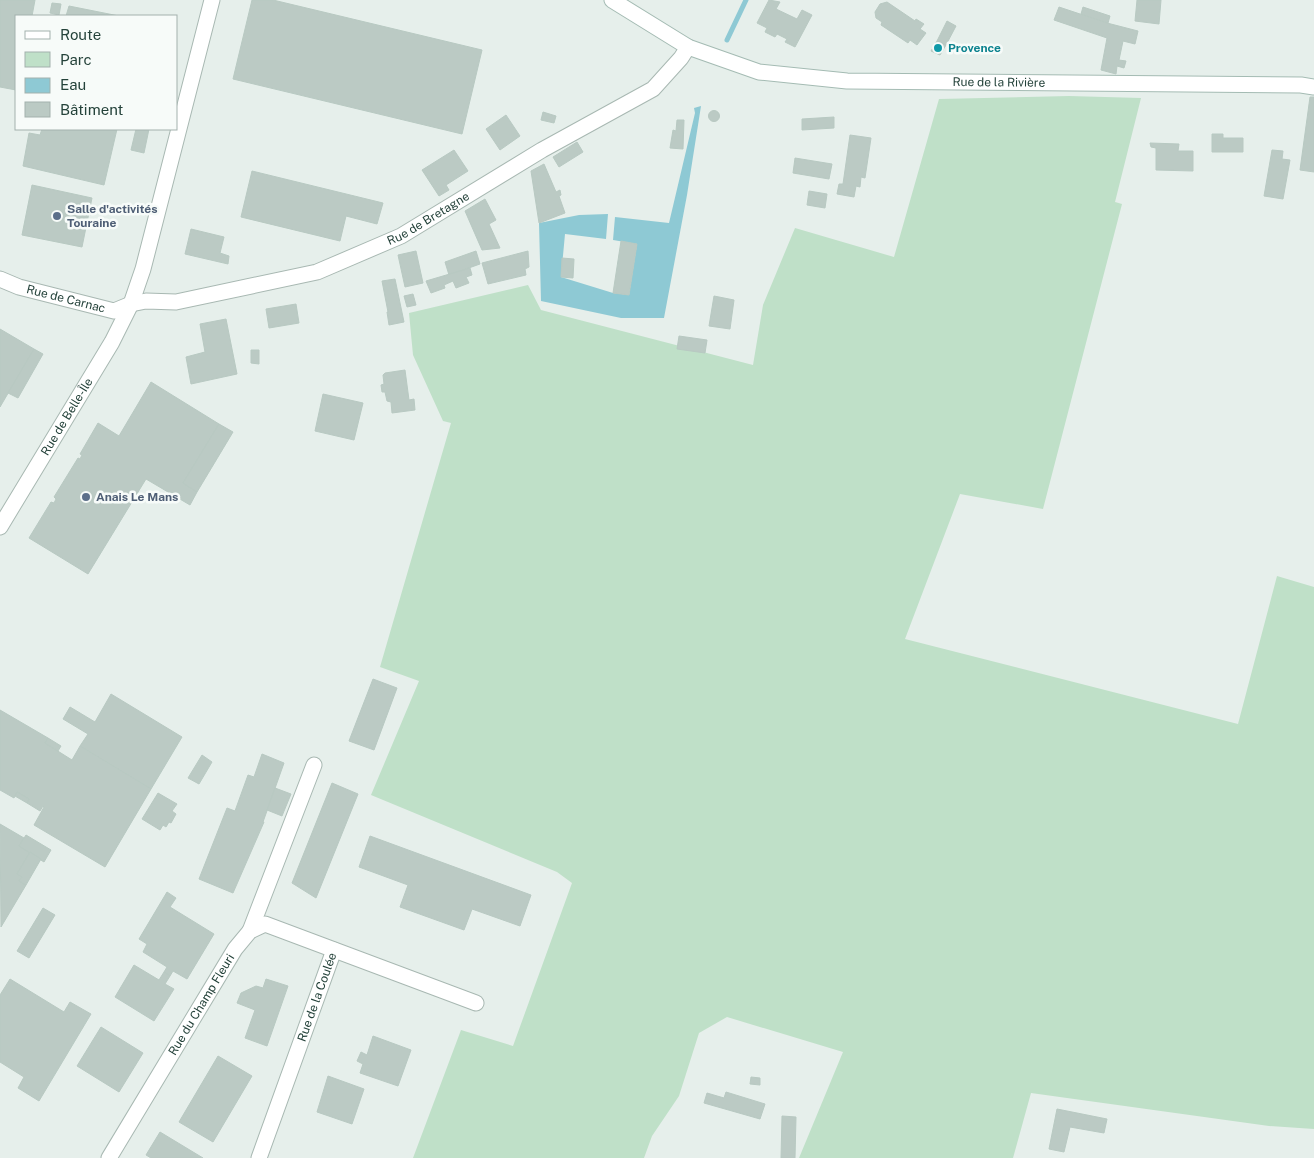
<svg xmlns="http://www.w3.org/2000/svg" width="1314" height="1158" font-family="'Public Sans',sans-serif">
	<rect width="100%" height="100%" fill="#e6efeb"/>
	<path fill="#bfe0c8" d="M 1069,96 L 1141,98 L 1115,202 L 1122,204 L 1043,509 L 960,494 L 905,639 L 1238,724 L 1277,576 L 1314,587 L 1314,1129 L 1269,1126 L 1031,1093 L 1013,1158 L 799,1158 L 843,1052 L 727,1017 L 699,1033 L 679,1096 L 652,1136 L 644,1158 L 413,1158 L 461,1030 L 513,1046 L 572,883 L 557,872 L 371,795 L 419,681 L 380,667 L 451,423 L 443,421 L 413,355 L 409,313 L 528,285 L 541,310 L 753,365 L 763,305 L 795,228 L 894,257 L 939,99 Z"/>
	<path fill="#8ec9d4" d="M 701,106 L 687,195 L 664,318 L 621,318 L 541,301 L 539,223 L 579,215 L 608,214 L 606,239 L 565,234 L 561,277 L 613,293 L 629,295 L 637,244 L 613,240 L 615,217 L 669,223 L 695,113 L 694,108 Z"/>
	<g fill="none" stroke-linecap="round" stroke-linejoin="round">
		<path stroke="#8ec9d4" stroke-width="5" d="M 727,40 L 746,0"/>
	</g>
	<g fill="#bbcac4" stroke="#b8c9c2">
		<path d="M 0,0 L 35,0 L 32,16 L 16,16 L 16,90 L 0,87 Z"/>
		<path d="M 252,0 L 273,0 L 482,50 L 462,134 L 233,79 Z"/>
		<path d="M 769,0 L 780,2 L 776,9 L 797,19 L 802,10 L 812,15 L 795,47 L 785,42 L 787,39 L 777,34 L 775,37 L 765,32 L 767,28 L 757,23 Z"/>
		<path d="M 1137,0 L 1161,0 L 1159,24 L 1135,21 Z"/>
		<path d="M 887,2 L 915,21 L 916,19 L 924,24 L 920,29 L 926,33 L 917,45 L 910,40 L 908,43 L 881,25 L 882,22 L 876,18 L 875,12 L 880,4 Z"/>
		<path d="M 52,3 L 61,4 L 59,15 L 50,13 Z"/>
		<path d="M 69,6 L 119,16 L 66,16 Z"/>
		<path d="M 1059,7 L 1107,23 L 1138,31 L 1135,44 L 1123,41 L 1119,60 L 1126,61 L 1124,68 L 1117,66 L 1116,74 L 1101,70 L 1107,38 L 1054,20 Z"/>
		<path d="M 1083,7 L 1110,16 L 1108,23 L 1081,14 Z"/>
		<path d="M 947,21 L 956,26 L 946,45 L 937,41 Z"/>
		<path d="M 937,41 L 946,45 L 940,55 L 931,51 Z"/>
		<path d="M 1310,97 L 1314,97 L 1314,172 L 1300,170 Z"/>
		<circle cx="714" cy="116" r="5.5"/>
		<path d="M 543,112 L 556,116 L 554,123 L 541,120 Z"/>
		<path d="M 506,115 L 520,136 L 500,150 L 486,129 Z"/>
		<path d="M 834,117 L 834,128 L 802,130 L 802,119 Z"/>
		<path d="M 677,120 L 684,120 L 683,149 L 670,148 L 673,130 L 676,131 Z"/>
		<path d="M 42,129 L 117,129 L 104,185 L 23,166 L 29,133 L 40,135 Z"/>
		<path d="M 136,129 L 149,129 L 144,153 L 131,150 Z"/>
		<path d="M 1212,134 L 1223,134 L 1223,138 L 1243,138 L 1243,152 L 1212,152 Z"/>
		<path d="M 850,135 L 871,138 L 865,178 L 861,177 L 860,187 L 856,186 L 854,197 L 837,194 L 839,184 L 843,184 Z"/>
		<path d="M 577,142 L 583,152 L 559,167 L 553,157 Z"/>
		<path d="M 1150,143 L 1179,144 L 1178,151 L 1193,151 L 1193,171 L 1156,170 L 1156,148 L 1151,147 Z"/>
		<path d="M 454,150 L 468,171 L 446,185 L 449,190 L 439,196 L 422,170 Z"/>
		<path d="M 1272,150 L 1283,151 L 1282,159 L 1290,160 L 1283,199 L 1264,196 Z"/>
		<path d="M 795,158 L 832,164 L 829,179 L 793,173 Z"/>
		<path d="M 544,164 L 556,192 L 560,190 L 561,195 L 559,196 L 565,213 L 539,223 L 531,171 Z"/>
		<path d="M 252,171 L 383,203 L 377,224 L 346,216 L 340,241 L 241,217 Z"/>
		<path d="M 32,185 L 92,198 L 82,247 L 22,235 Z"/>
		<path d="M 809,191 L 827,194 L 825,208 L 807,205 Z"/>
		<path d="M 485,199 L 496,220 L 489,224 L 500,248 L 482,250 L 465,211 Z"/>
		<path d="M 191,229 L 224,237 L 220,253 L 229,256 L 228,264 L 185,254 Z"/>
		<path d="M 621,241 L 637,244 L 629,295 L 613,293 Z"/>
		<path d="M 416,251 L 423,283 L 405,287 L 398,255 Z"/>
		<path d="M 476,251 L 480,264 L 449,275 L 445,262 Z"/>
		<path d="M 528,251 L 529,267 L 525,269 L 526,275 L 488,284 L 482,263 Z"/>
		<path d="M 562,258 L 574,259 L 573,278 L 561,277 Z"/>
		<path d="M 470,268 L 472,275 L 466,277 L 469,283 L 456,288 L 453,281 L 444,285 L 445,288 L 431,293 L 426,281 Z"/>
		<path d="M 395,279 L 404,322 L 389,325 L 387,312 L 388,312 L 382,281 Z"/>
		<path d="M 413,294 L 416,305 L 407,307 L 404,296 Z"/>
		<path d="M 714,296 L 734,300 L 730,329 L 709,326 Z"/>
		<path d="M 296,304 L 299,323 L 269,328 L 266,309 Z"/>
		<path d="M 226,319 L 237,374 L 191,384 L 186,357 L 205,352 L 200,324 Z"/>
		<path d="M 0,329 L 34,349 L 0,407 Z"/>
		<path d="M 679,336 L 707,340 L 705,353 L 677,349 Z"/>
		<path d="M 34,349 L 43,354 L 18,398 L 8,393 Z"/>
		<path d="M 251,350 L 259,350 L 259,364 L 251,363 Z"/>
		<path d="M 405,370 L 409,400 L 414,399 L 415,410 L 392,413 L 391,402 L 387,401 L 385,392 L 382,392 L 381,385 L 384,384 L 383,375 L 385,373 Z"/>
		<path d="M 151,382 L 219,424 L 183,483 L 197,492 L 190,505 L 146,479 L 88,574 L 29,538 L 51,502 L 54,503 L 56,499 L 54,497 L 78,458 L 80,459 L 82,455 L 80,454 L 98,423 L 119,436 Z"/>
		<path d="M 323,394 L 363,403 L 354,440 L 315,431 Z"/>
		<path d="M 219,424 L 233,432 L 197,492 L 183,483 Z"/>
		<path d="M 373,679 L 397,688 L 374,750 L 349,741 Z"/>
		<path d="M 111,694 L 182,737 L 151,789 L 80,746 L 88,734 L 63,719 L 70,707 L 95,722 Z"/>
		<path d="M 0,710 L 48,738 L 45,743 L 72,760 L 80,746 L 151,789 L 105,867 L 34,825 L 44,807 L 43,806 L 40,811 L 27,803 L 29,799 L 17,792 L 14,798 L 0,790 Z"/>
		<path d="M 48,738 L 61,746 L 58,751 L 45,743 Z"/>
		<path d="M 262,754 L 284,763 L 263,822 L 264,822 L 233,893 L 199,879 L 227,808 L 235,811 L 248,775 L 254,777 Z"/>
		<path d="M 202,755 L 212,762 L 199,784 L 188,778 Z"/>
		<path d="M 332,783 L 358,794 L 316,898 L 292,883 Z"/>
		<path d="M 275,788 L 291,794 L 282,816 L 267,810 Z"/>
		<path d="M 17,792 L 29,799 L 27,803 L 15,796 Z"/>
		<path d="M 158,793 L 177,804 L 172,811 L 176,814 L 171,823 L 169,822 L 166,827 L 163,825 L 160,830 L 142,819 Z"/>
		<path d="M 0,824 L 24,838 L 19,846 L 30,852 L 17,874 L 22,877 L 19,881 L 26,885 L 1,927 Z"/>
		<path d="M 26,835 L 51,850 L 44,862 L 19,846 Z"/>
		<path d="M 370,836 L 531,895 L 520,926 L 472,909 L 464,930 L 400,907 L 408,885 L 359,867 Z"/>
		<path d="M 30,852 L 41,859 L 26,885 L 19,881 L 22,877 L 17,874 Z"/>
		<path d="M 167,892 L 176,898 L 170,907 L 214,934 L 187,979 L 173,971 L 170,976 L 164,972 L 167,967 L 143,952 L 147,944 L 139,939 Z"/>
		<path d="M 43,908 L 55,915 L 29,958 L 17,951 Z"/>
		<path d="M 134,965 L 159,980 L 164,972 L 170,976 L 165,984 L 174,989 L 154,1021 L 115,997 Z"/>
		<path d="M 10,979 L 64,1012 L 70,1002 L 91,1014 L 39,1101 L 18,1088 L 24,1077 L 0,1062 L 0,995 Z"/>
		<path d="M 266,979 L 288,986 L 267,1046 L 245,1038 L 255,1010 L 237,1003 L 241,993 L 256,986 L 263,988 Z"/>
		<path d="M 101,1027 L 143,1053 L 119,1092 L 77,1066 Z"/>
		<path d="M 373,1036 L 411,1050 L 398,1086 L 360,1073 L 363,1064 L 357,1061 L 361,1052 L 367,1055 Z"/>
		<path d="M 218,1056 L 252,1076 L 213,1142 L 179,1122 Z"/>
		<path d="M 328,1076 L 364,1089 L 352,1124 L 317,1112 Z"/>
		<path d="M 751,1077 L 760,1078 L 760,1085 L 750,1084 Z"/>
		<path d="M 726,1092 L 765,1104 L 760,1119 L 704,1103 L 707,1093 L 724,1098 Z"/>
		<path d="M 1057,1109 L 1107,1119 L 1104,1133 L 1070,1127 L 1064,1152 L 1049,1149 Z"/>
		<path d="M 782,1116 L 796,1117 L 795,1158 L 781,1158 Z"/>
		<path d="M 160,1132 L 203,1158 L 151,1158 L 146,1155 Z"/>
	</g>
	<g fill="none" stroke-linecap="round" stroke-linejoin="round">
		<defs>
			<g id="street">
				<path id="s1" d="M 0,279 L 19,287 L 114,311 L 131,304 L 146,301 L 176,302 L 317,272 L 401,236 L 542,150 L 653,89 L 681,58 L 688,47"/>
				<path id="s2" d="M 0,527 L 112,342 L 131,304 L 143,269 L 212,0"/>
				<path d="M 250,931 L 314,765"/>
				<path id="s3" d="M 109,1158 L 235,949 L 250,931 L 265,924 L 476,1003"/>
				<path id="s4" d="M 259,1158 L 334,950"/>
			</g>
			<g id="secondary">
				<path id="s5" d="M 612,0 L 688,47 L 759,72 L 847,81 L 1301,85 L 1314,87"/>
			</g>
		</defs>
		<use href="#street" stroke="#a8b8b2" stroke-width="17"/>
		<use href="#secondary" stroke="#a4bbb3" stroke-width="17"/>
		<use href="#street" stroke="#fff" stroke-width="15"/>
		<use href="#secondary" stroke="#fff" stroke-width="15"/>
	</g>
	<circle fill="#0f9aa8" stroke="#f7fbf9" stroke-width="2" cx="938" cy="48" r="5"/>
	<g fill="#5c6f8a" stroke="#f7fbf9" stroke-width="2">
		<circle cx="57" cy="216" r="5"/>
		<circle cx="86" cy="497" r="5"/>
	</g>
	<g text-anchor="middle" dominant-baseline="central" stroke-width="5" stroke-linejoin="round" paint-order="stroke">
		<g font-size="12" font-weight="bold" fill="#0d838f" stroke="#f7fbf9" text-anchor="start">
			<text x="948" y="48">Provence</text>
		</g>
		<g font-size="12" fill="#24423a" stroke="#f7fbf9">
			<text stroke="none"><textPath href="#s5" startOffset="405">Rue de la Rivière</textPath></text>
			<text stroke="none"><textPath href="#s1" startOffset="450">Rue de Bretagne</textPath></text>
			<text stroke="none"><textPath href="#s1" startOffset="69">Rue de Carnac</textPath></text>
			<text stroke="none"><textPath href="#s2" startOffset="129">Rue de Belle-Île</textPath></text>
			<text stroke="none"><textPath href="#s4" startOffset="171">Rue de la Coulée</textPath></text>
			<text stroke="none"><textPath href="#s3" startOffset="179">Rue du Champ Fleuri</textPath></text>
		</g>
		<g font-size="12" font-weight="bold" fill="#4e5e75" stroke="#f7fbf9" text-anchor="start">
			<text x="67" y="209">Salle d'activités<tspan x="67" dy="14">Touraine</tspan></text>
			<text x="96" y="497">Anais Le Mans</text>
		</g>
	</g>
	<rect x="15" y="15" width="162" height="115" fill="#f7fbf9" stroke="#a3b1ad"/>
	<rect x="25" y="31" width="25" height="8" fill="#ffffff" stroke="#a3b1ad"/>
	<text x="60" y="40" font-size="15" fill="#24423a">Route</text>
	<rect x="25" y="52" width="25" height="15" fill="#bfe0c8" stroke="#a3b1ad"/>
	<text x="60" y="65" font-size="15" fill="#24423a">Parc</text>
	<rect x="25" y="78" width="25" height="15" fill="#8ec9d4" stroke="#a3b1ad"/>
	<text x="60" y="90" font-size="15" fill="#24423a">Eau</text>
	<rect x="25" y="102" width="25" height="15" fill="#bbcac4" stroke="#a3b1ad"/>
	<text x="60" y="115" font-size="15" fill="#24423a">Bâtiment</text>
</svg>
